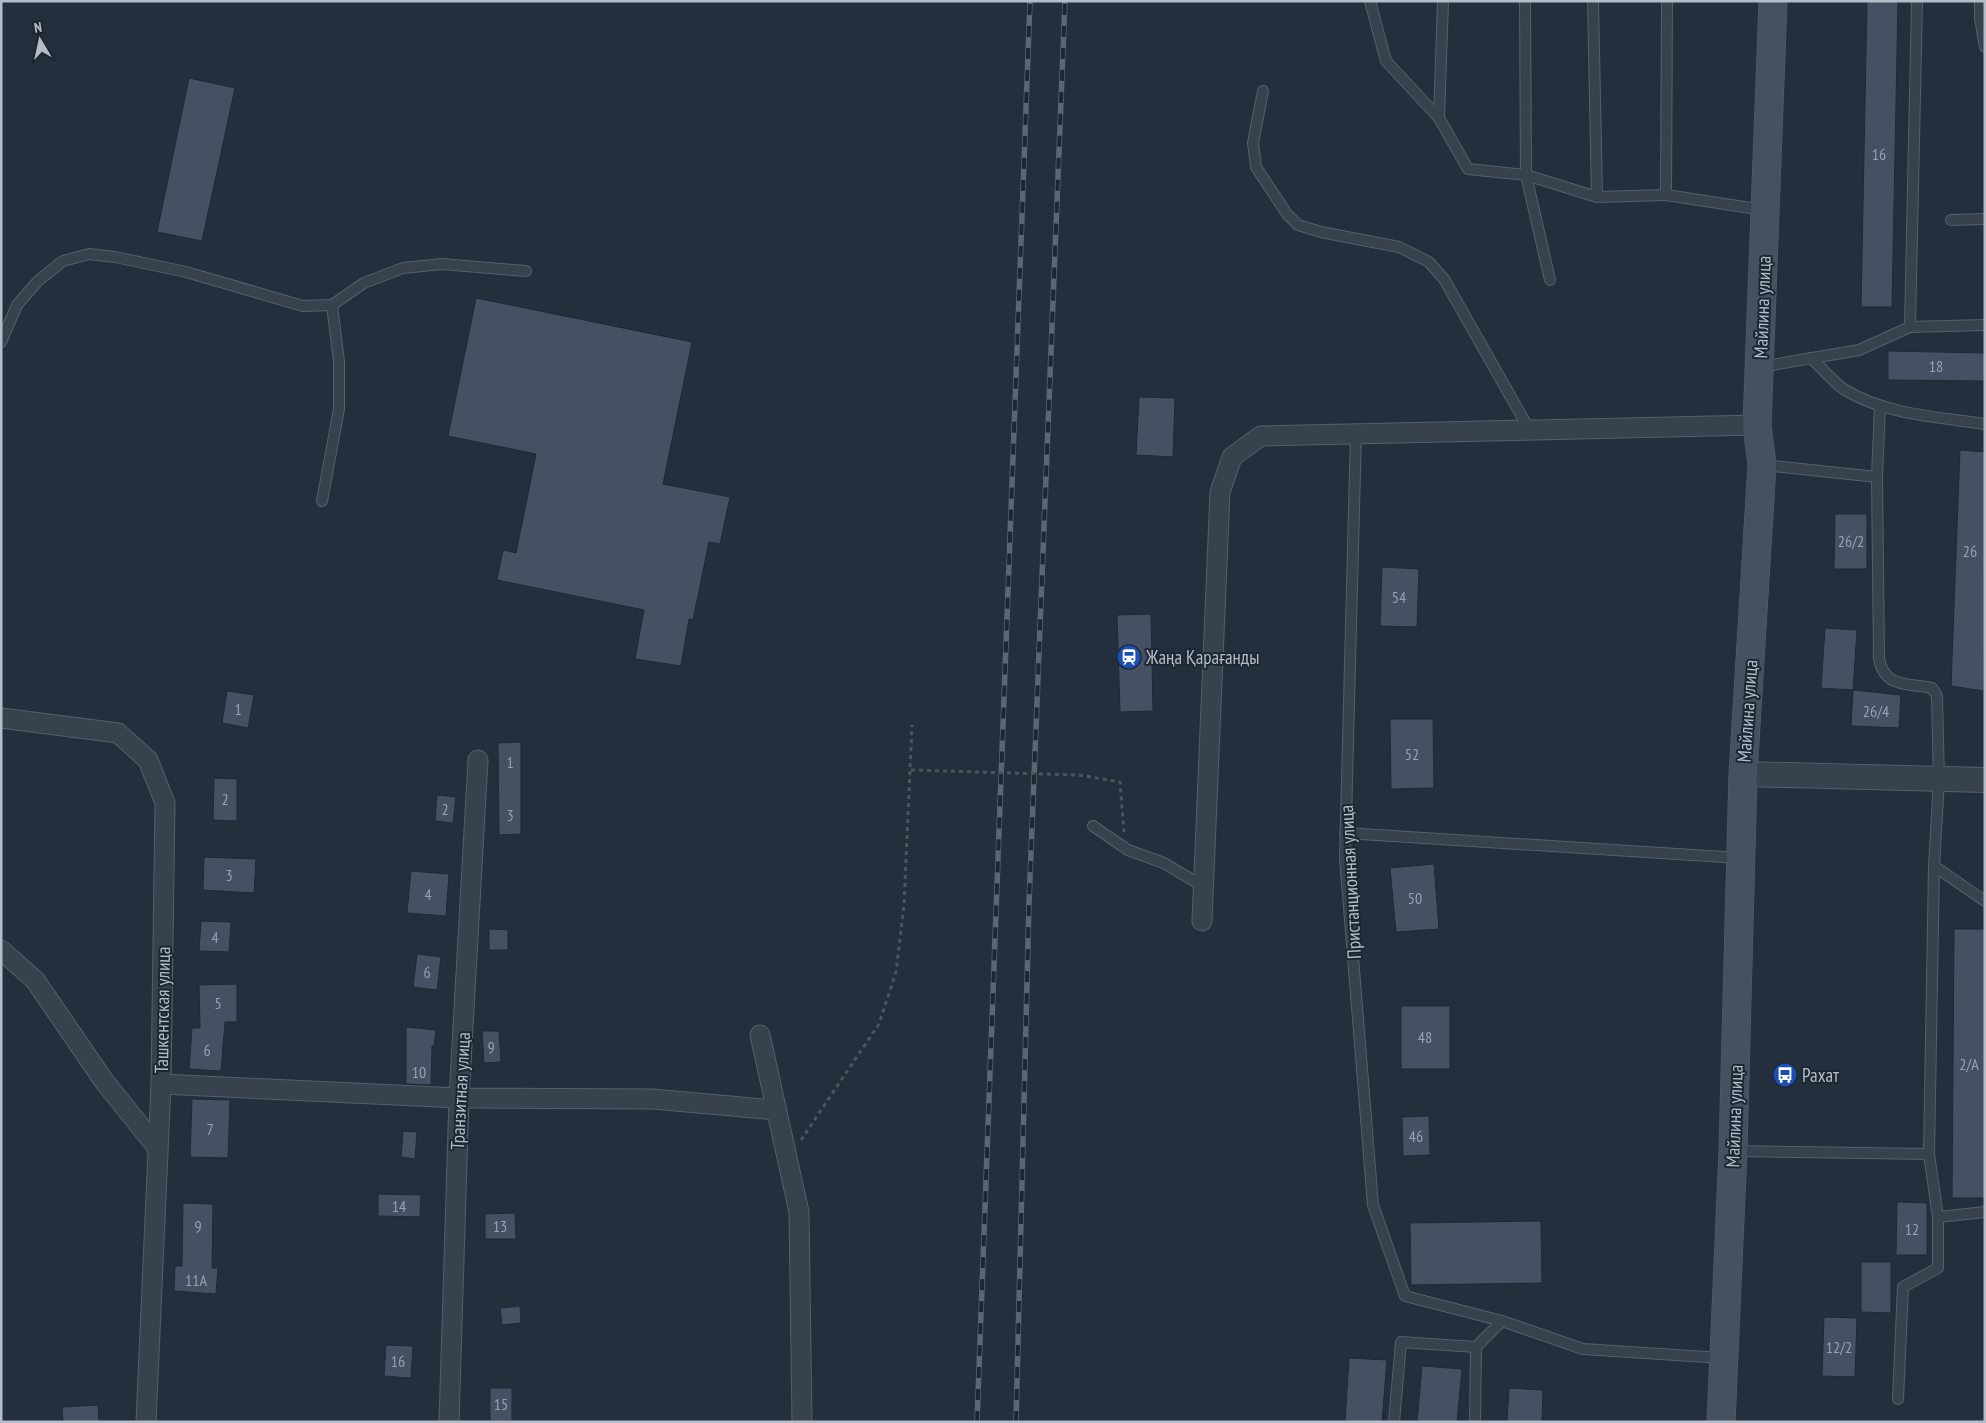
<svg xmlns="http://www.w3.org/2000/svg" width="1986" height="1423" font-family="'PT Sans Narrow',sans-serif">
	<rect width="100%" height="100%" fill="#242f3e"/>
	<g fill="#455162" stroke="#1f2835">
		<path d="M 1867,1 L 1898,1 L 1892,307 L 1861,307 Z"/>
		<path d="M 189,78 L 235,88 L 202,241 L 157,232 Z"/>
		<path d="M 476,298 L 692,342 L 663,484 L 730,497 L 720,544 L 709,542 L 693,620 L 689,619 L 681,666 L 635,659 L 644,610 L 497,580 L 503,550 L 516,553 L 536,454 L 448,436 Z"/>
		<path d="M 1888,351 L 1985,353 L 1985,381 L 1888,380 Z"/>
		<path d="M 1139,397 L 1175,398 L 1173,457 L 1136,455 Z"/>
		<path d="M 1960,450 L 1985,452 L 1984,691 L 1951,686 Z"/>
		<path d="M 1835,514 L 1867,514 L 1867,569 L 1834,569 Z"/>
		<path d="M 1382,567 L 1419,569 L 1417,627 L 1380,626 Z"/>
		<path d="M 1151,614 L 1153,711 L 1120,712 L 1117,615 Z"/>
		<path d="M 1825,628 L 1857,630 L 1853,690 L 1821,688 Z"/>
		<path d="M 1853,690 L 1901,695 L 1899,728 L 1851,726 Z"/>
		<path d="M 227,691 L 254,695 L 248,728 L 222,723 Z"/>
		<path d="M 1390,719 L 1433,719 L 1434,788 L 1391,789 Z"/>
		<path d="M 521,742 L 521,834 L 499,835 L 498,743 Z"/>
		<path d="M 214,778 L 237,779 L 237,821 L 213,820 Z"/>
		<path d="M 437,795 L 456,797 L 453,823 L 435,821 Z"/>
		<path d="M 204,857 L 256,859 L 254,893 L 203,890 Z"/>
		<path d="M 1434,864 L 1439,929 L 1396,932 L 1390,868 Z"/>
		<path d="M 411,871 L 449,874 L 446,916 L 407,913 Z"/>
		<path d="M 201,921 L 231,922 L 229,952 L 199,951 Z"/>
		<path d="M 489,929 L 508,930 L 508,950 L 489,950 Z"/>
		<path d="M 1954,929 L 1985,929 L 1985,1198 L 1952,1198 Z"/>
		<path d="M 417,954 L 441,957 L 437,990 L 413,987 Z"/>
		<path d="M 237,984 L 237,1022 L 225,1022 L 221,1071 L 189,1069 L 192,1028 L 200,1028 L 199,985 Z"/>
		<rect x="1401" y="1006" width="49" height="63"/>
		<path d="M 406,1027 L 436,1030 L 434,1046 L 432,1046 L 431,1085 L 406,1084 Z"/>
		<path d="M 482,1031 L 499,1031 L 501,1062 L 484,1063 Z"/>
		<path d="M 192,1099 L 230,1100 L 228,1158 L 190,1157 Z"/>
		<path d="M 1429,1116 L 1430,1155 L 1403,1156 L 1402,1117 Z"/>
		<path d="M 403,1131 L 417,1132 L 415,1159 L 401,1157 Z"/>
		<path d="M 378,1194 L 421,1195 L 420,1217 L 378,1216 Z"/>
		<path d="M 1897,1202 L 1927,1203 L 1927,1255 L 1896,1255 Z"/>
		<path d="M 183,1203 L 213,1204 L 212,1268 L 218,1268 L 216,1294 L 174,1291 L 175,1266 L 182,1266 Z"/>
		<path d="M 515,1213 L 516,1239 L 485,1239 L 485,1214 Z"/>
		<path d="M 1541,1221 L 1542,1283 L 1411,1285 L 1410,1223 Z"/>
		<path d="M 1861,1262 L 1891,1262 L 1891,1313 L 1861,1312 Z"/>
		<path d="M 520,1306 L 521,1323 L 502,1325 L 500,1308 Z"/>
		<path d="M 1824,1317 L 1857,1318 L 1855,1377 L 1822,1376 Z"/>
		<path d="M 386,1345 L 413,1346 L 411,1378 L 384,1376 Z"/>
		<path d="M 1349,1358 L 1387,1360 L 1382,1422 L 1345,1422 Z"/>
		<path d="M 1422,1366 L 1462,1369 L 1457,1422 L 1417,1422 Z"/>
		<rect x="490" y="1388" width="22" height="33"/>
		<path d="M 1509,1388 L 1543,1390 L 1542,1422 L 1507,1422 Z"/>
		<path d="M 98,1405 L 99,1422 L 63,1422 L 62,1407 Z"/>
	</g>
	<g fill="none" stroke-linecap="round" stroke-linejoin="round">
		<defs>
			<g id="service">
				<path d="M 1370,1 L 1386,61 L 1439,118 L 1468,169 L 1526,175 L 1597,197 L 1666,195 L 1764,210"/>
				<path d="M 1525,1 L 1526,175 L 1550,280"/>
				<path d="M 1593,1 L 1597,197"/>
				<path d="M 1980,1 L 1980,18 L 1985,47"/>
				<path d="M 1263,91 L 1253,143 L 1256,167 L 1287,214 L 1298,225 L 1321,232 L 1399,247 L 1429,262 L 1444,279 L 1529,429"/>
				<path d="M 1439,118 L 1443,1"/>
				<path d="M 1666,195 L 1667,1"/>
				<path d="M 1951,220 L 1985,219"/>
				<path d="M 1910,327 L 1917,1"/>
				<path d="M 1,342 L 17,305 L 38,281 L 63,261 L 89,254 L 115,257 L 186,272 L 303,306 L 332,305 L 364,283 L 403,268 L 442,264 L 526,271"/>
				<path d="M 1811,358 C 1822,368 1833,382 1845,390 C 1887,415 1938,417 1985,424"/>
				<path d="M 1760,367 L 1859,350 L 1910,327 L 1985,325"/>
				<path d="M 1356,432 L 1345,858 L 1373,1205 L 1405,1296 L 1502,1321 L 1583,1349 L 1722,1358"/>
				<path d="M 1763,465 L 1877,477"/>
				<path d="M 322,501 L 339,409 L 339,362 L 332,305"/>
				<path d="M 1093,826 L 1128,850 L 1164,863 L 1204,887"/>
				<path d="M 1345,833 L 1740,858"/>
				<path d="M 1934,866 L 1985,901"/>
				<path d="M 1734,1151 L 1929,1154 L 1934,866 L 1939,780 L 1937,696 L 1932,688 C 1907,683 1884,688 1879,658 L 1877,477 L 1880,406"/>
				<path d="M 1938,1217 L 1985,1212"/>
				<path d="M 1898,1399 L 1903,1287 L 1938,1268 L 1938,1217 L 1929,1154"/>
				<path d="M 1394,1422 L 1401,1342 L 1476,1347"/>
				<path d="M 1475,1422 L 1476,1347 L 1502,1321"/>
			</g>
			<g id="minor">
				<path d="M 1,718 L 118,733 L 148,760 L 165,803 L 161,1084 L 146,1422"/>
				<path d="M 1202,921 L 1220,492 L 1232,457 L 1261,436 L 1757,425"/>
				<path d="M 1,950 L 35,980 L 104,1081 L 156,1146"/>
				<path d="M 760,1035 L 799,1212 L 802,1422"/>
				<path d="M 161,1084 L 459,1098 L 653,1099 L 776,1110"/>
				<path d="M 449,1422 L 459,1098 L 478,760"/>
			</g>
			<path id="tertiary" d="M 1743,774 L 1985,780"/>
			<path id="secondary" d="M 1721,1422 L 1733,1151 L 1743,774 L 1762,465 L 1757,425 L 1773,1"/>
		</defs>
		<use href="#service" stroke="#565f6c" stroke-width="12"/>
		<use href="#minor" stroke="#565f6c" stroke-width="21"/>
		<use href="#tertiary" stroke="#565f6c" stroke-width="26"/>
		<use href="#secondary" stroke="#565f6c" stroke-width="29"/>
		<g stroke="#44595c" stroke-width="3" stroke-dasharray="4 4" stroke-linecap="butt">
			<path d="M 1079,775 L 1120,782 L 1124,832"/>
			<path d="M 801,1140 L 879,1024 L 896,972 L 904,905 L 912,725"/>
		</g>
		<use href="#service" stroke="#38414e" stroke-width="10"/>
		<use href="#minor" stroke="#38414e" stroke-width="19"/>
		<use href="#tertiary" stroke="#38414e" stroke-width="24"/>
		<use href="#secondary" stroke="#465061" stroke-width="28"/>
		<defs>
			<g id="rail">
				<path d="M 977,1422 L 1030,1"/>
				<path d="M 1016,1422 L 1029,903 L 1065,1"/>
			</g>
		</defs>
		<use href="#rail" stroke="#5a6575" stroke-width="5.5"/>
		<use href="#rail" stroke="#1d2633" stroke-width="4" stroke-dasharray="11" stroke-linecap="butt"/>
		<path stroke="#44595c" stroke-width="3" stroke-dasharray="4 4" stroke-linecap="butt" d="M 911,770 L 1079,775"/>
	</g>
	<defs>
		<symbol id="station-disc" viewBox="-11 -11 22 22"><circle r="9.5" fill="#1a4fb4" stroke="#1d2633"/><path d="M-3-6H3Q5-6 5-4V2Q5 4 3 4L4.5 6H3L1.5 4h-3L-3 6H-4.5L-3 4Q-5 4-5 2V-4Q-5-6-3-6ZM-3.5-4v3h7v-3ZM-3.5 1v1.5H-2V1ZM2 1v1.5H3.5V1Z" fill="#fff"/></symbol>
		<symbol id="bus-disc" viewBox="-11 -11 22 22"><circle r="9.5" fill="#1a4fb4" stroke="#1d2633"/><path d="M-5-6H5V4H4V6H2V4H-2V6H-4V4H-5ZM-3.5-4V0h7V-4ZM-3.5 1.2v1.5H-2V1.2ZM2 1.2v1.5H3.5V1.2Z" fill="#fff"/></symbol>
	</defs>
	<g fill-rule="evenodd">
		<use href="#station-disc" x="1115" y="643" width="28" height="28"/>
		<use href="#bus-disc" x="1771" y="1061" width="28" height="28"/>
	</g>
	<g text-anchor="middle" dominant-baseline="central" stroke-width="4" stroke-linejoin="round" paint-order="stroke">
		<g font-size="16" fill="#98a1af">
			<text x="1879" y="154">16</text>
			<text x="1936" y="366">18</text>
			<text x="1851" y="541">26/2</text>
			<text x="1970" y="551">26</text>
			<text x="1399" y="597">54</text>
			<text x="238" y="709">1</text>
			<text x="1876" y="711">26/4</text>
			<text x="1412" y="754">52</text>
			<text x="510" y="762">1</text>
			<text x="225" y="799">2</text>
			<text x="445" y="809">2</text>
			<text x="510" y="815">3</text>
			<text x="229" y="875">3</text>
			<text x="428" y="894">4</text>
			<text x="1415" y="898">50</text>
			<text x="215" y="937">4</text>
			<text x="427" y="972">6</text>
			<text x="218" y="1003">5</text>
			<text x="1425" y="1037">48</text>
			<text x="491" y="1047">9</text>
			<text x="207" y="1050">6</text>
			<text x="1969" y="1064">2/А</text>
			<text x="419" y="1072">10</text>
			<text x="210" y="1129">7</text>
			<text x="1416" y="1136">46</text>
			<text x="399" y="1206">14</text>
			<text x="198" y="1226">9</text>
			<text x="500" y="1226">13</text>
			<text x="1912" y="1229">12</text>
			<text x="196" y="1280">11А</text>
			<text x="1839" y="1347">12/2</text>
			<text x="398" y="1361">16</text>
			<text x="501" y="1404">15</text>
		</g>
		<g font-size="19" fill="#b4bcc9" stroke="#1d2633">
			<text transform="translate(1762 307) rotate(-88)">Майлина улица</text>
			<text transform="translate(1747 711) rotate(-86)">Майлина улица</text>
			<text transform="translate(1350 882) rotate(-93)">Пристанционная улица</text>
			<text transform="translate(162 1010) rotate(-89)">Ташкентская улица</text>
			<text transform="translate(460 1091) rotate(-87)">Транзитная улица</text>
			<text transform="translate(1734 1116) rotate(-88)">Майлина улица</text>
		</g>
		<g font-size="19" fill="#b4bcc9" stroke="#1d2633" text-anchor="start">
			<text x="1146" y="657">Жаңа Қарағанды</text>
			<text x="1802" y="1075">Рахат</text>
		</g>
	</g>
	<rect width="1986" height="1423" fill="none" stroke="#b4bcc9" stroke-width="5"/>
	<g transform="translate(40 40) rotate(351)" stroke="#1d2633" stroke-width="4" paint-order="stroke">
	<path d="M0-4L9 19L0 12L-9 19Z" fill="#b4bcc9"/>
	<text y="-8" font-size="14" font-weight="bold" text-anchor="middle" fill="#b4bcc9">N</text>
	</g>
</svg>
